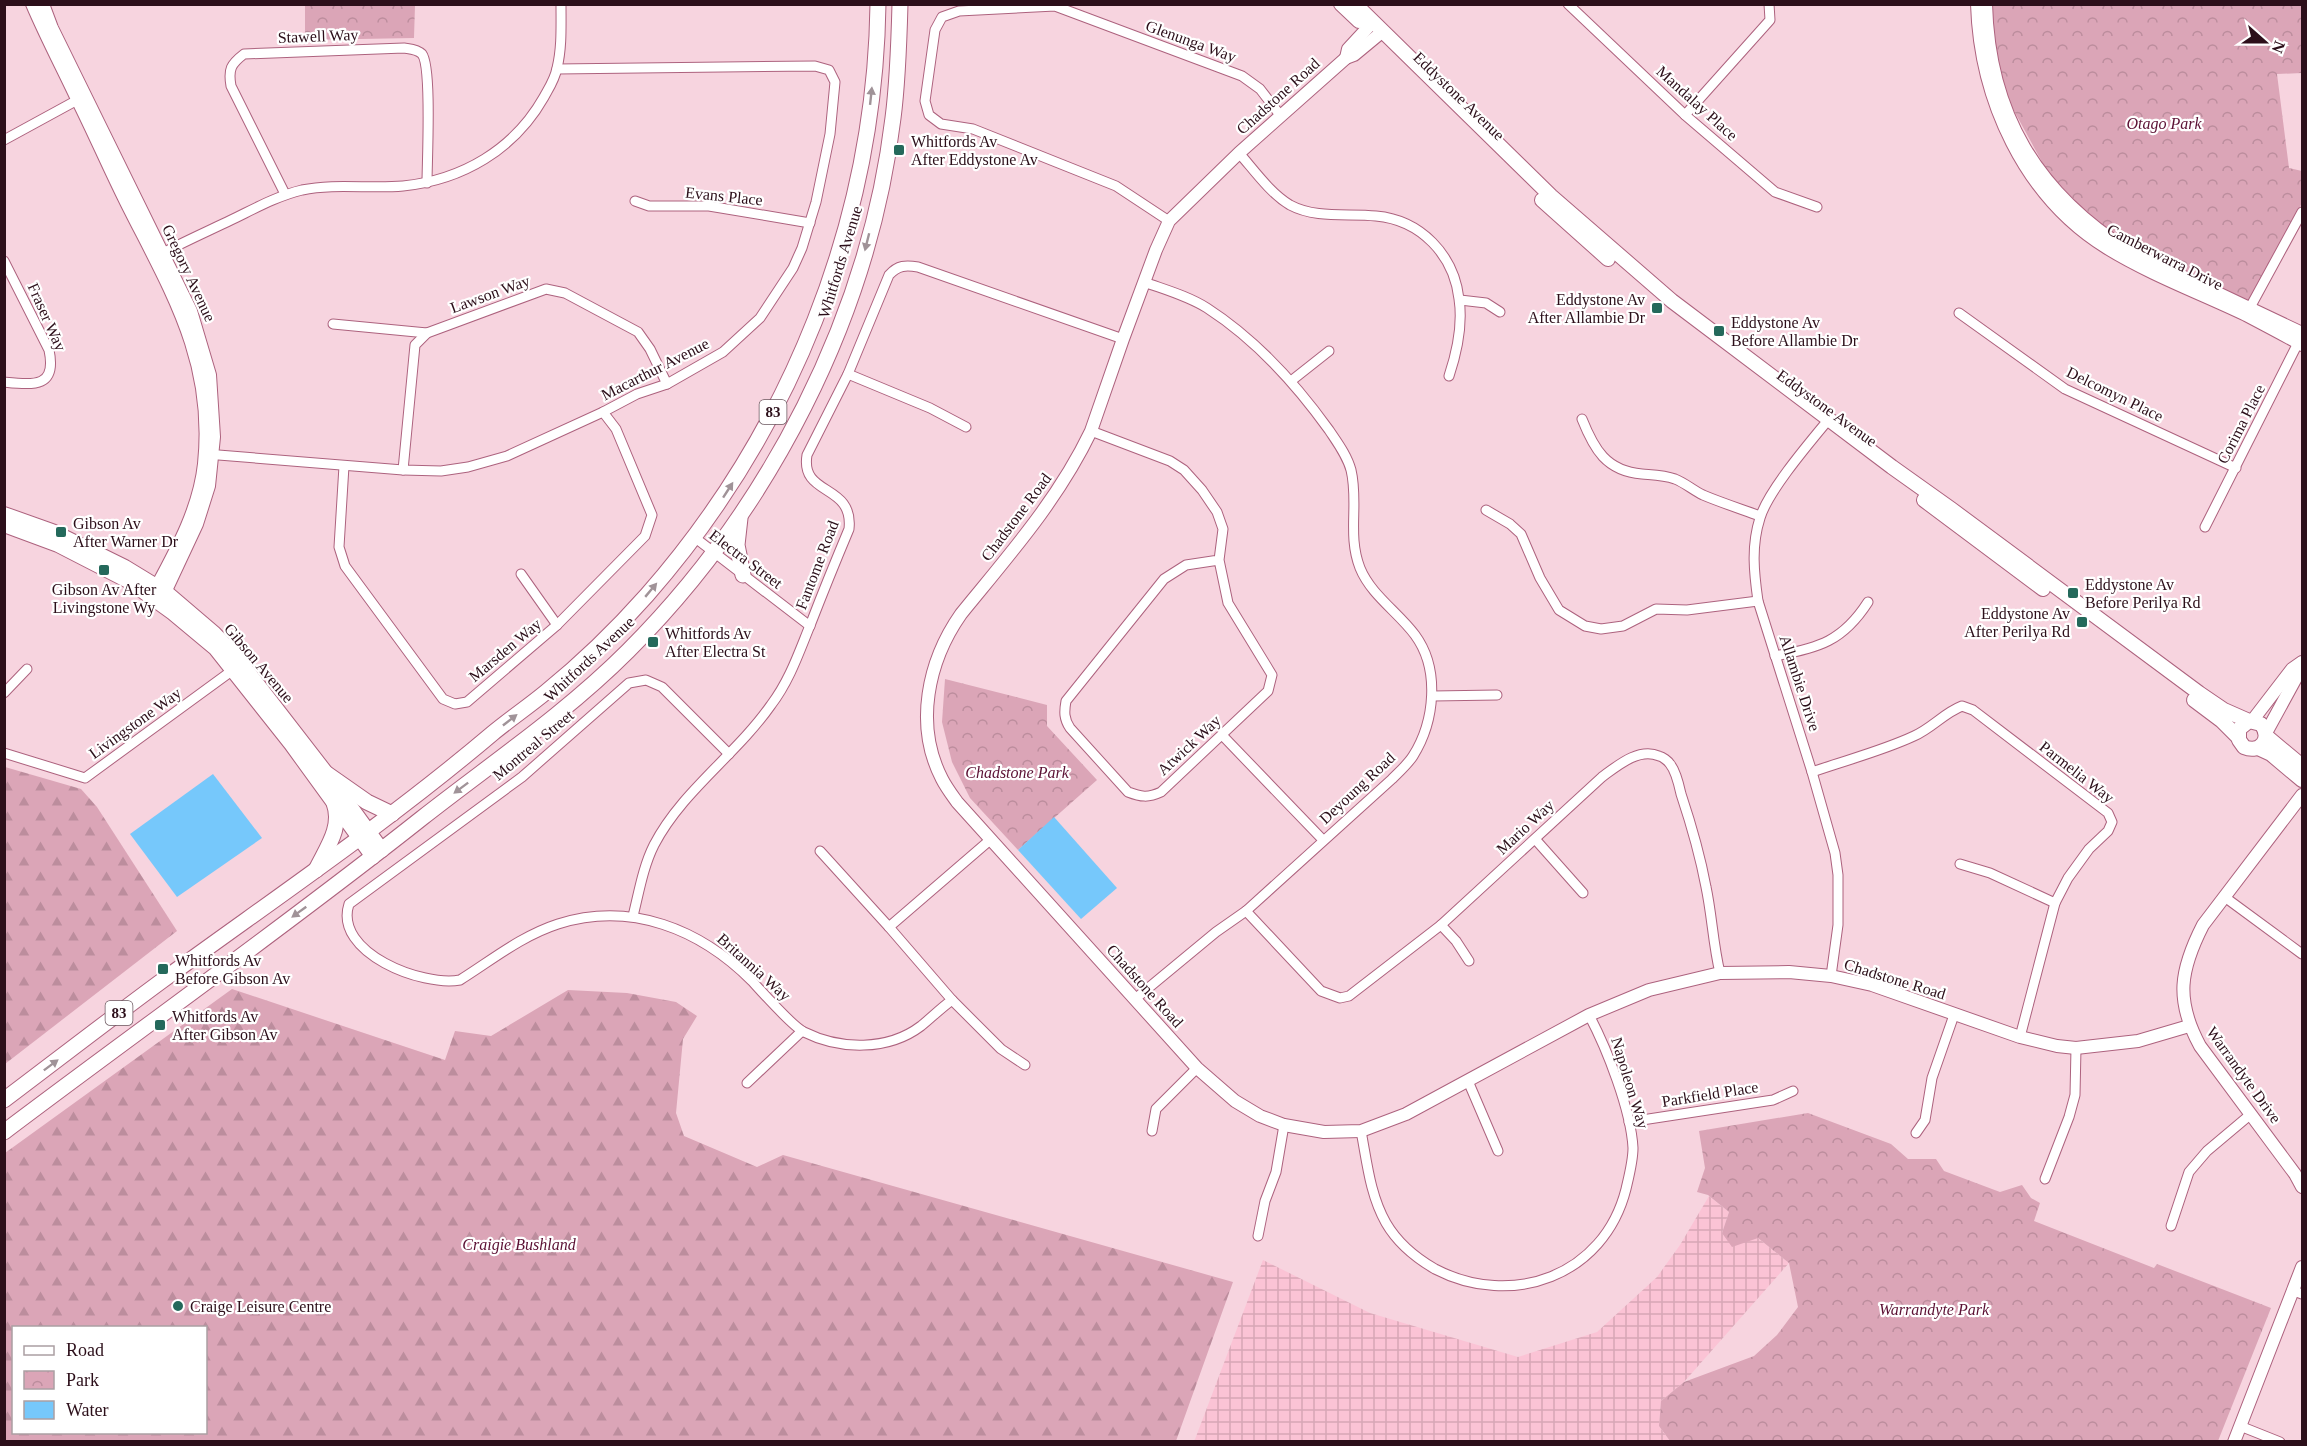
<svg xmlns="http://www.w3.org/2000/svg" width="2307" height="1446" font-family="Georgia,serif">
	<defs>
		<pattern id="industrial-grid" width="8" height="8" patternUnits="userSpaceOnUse" patternTransform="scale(1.5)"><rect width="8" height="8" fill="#fbc3d5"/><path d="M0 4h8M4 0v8" fill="none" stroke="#d7a6b6"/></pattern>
		<pattern id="forest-firs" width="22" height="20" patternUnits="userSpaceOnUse" patternTransform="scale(1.5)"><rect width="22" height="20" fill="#dba5b7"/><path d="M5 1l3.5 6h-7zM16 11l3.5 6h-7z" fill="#bc8d9d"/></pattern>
		<pattern id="park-crowns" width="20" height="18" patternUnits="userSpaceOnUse" patternTransform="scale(1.5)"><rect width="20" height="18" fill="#dba5b7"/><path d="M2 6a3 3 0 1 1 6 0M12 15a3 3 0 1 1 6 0" fill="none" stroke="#bc8d9d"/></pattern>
	</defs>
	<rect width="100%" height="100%" fill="#f7d4df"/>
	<path fill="url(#industrial-grid)" d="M 1709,1196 L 1729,1212 L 1722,1233 L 1758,1238 L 1789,1263 L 1684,1382 L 1661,1401 L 1659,1426 L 1670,1441 L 1194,1442 L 1263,1260 L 1370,1313 L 1518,1357 L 1597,1332 L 1657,1277 L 1680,1245 Z"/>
	<g fill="url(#forest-firs)" fill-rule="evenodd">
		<path d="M 5,767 L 81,789 L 97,807 L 177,931 L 5,1064 Z"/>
		<path d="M 232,989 L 445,1060 L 455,1031 L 491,1036 L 568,990 L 627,993 L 676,1002 L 697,1016 L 683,1039 L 676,1113 L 684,1136 L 757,1167 L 783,1155 L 1233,1282 L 1176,1441 L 5,1441 L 5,1153 ZM 14,1328 L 206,1328 L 206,1432 L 14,1432 Z"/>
	</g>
	<g fill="url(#park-crowns)">
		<path d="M 305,5 L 415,5 L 414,38 L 305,40 Z"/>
		<path d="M 1993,5 L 2302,5 L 2302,73 L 2277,74 L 2289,168 L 2302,171 L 2302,203 L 2247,304 L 2125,243 L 2086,212 L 2047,171 L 2002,89 L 1992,44 Z"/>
		<path d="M 945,679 L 1047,705 L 1047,726 L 1097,780 L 1018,850 L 970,798 L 952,762 L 942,722 Z"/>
		<path d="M 1808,1113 L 1891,1144 L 1908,1159 L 1936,1159 L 1944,1171 L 2000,1192 L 2022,1185 L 2031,1198 L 2040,1203 L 2034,1221 L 2154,1268 L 2157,1264 L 2271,1308 L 2218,1441 L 1670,1441 L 1659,1426 L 1661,1401 L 1684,1382 L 1754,1356 L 1777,1335 L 1798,1307 L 1789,1263 L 1758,1238 L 1732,1247 L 1722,1233 L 1729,1212 L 1708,1195 L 1697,1192 L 1705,1168 L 1699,1131 Z"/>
	</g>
	<g fill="#76c8fb">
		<path d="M 213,774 L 262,838 L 177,897 L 130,834 Z"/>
		<path d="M 1054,817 L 1117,888 L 1081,919 L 1018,850 Z"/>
	</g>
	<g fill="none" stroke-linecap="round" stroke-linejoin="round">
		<defs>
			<g id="minor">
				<path d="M 1568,4 L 1685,115 L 1775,192 L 1817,207"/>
				<path d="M 1685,115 L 1770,20 L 1769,4"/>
				<path d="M 4,140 L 81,98"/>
				<path d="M 1239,153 C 1254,170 1270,193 1290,205 C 1316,219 1348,213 1376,216 C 1421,220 1454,255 1459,299 C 1463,325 1457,352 1449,376"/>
				<path d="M 285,194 L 231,86 C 228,69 231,64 244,54 L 404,48 C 410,49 417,49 422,54 C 432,67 427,161 427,183"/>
				<path d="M 635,201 L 649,206 L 709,206 L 810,223"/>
				<path d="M 1169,221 L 1116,186 L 973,129 L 941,124 L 929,115 L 925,101 L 935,30 L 942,17 L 959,11 L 1055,6 L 1242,76 L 1260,89 L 1280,115"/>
				<path d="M 157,256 C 181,243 206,232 231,220 C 254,209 277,196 302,190 C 335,183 370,189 403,186 C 462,180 514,150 544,97 C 549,88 555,79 557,68 C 562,48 561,26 561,4"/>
				<path d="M 4,261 L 49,350 C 57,388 34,385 4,382"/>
				<path d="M 1460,300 L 1486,303 L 1500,312"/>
				<path d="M 1959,313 L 2065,389 L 2236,468"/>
				<path d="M 2247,313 L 2302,212"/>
				<path d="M 333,324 L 427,333"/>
				<path d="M 848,374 L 930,408 L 966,427"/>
				<path d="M 1291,381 L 1329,351"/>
				<path d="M 1582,419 C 1594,449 1606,471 1642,474 C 1654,475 1664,475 1675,479 C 1685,483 1693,490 1703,495 C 1722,503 1741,509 1760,516"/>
				<path d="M 1829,419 C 1810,442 1768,491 1760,518 C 1751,546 1754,573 1758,601 L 1812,772 L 1835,853 L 1838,875 L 1838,925 L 1831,976"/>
				<path d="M 1091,431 L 1170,461 L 1184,470 L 1202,490 L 1217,512 L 1223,529 L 1219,560 L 1228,603 L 1272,675 L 1268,691 L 1161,792 C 1148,798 1141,797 1128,792 L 1070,728 C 1064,719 1064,712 1066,701 L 1164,579 L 1186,565 L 1219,560"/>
				<path d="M 206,454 L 403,470 L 441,471 L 468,467 L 507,456 L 603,412 L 637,394 L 667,384 L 723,352 L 760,318 L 793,268 L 802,248 L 816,202 L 830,134 L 835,82 L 829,70 L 815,66 L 557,69"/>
				<path d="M 344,466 L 339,547 L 345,566 L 443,699 L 455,704 L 467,702 L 557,625 L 645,536 L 652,515 L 616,429 L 603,412"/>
				<path d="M 403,470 L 415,345 L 427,333 L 546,289 L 565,293 L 638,332 L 650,349 L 667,384"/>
				<path d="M 1486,510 L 1510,524 L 1521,534 L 1540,578 L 1559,610 L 1585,626 L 1601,629 L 1623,626 L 1656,609 L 1687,610 L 1758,601"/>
				<path d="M 2205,527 L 2300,339"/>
				<path d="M 694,537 L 810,626"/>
				<path d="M 521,574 L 557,625"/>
				<path d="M 1775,656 C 1819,648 1843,641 1868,602"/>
				<path d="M 4,693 L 27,669"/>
				<path d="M 1433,696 L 1497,695"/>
				<path d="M 1222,735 L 1323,840"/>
				<path d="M 4,753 L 85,778 L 237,667"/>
				<path d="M 729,754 L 662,687 L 646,680 L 629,683 L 522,777 L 349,904 C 333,953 423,987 460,980 C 492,960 521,936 558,924 C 631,901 700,929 752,981 C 763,993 792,1026 804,1032 C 840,1050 888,1051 921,1026 C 931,1018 941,1008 952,1000 L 889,927 L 990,840"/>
				<path d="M 1812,772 C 1846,760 1882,751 1914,736 C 1932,728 1944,713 1962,706 L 1973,710 L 2108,813 L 2112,822 L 2108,831 L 2089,849 L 2068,878 L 2055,903 L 2020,1037"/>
				<path d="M 1535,839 L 1583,893"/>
				<path d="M 820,851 L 889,927"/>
				<path d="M 1960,864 L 1990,873 L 2055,903"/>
				<path d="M 2226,898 L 2302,954"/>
				<path d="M 1246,911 L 1321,991 L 1340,998 L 1349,996 L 1441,925 L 1602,777 C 1617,766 1639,747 1659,756 C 1663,757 1668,761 1670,764 C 1676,771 1679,785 1681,794 C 1691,824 1700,855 1706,887 C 1712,915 1713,944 1720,973"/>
				<path d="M 633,916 C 639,892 643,867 654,845 C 682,791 736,755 771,705 C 790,680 799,652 811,623 C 823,592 836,560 849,529 C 854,483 800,497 807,455 L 848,374 L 889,275 C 898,265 906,265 918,267 L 1123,339"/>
				<path d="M 1441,925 L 1456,941 L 1469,961"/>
				<path d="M 1135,999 L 1216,932 L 1246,911 L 1392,779 C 1399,772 1408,764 1413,756 C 1435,721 1440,669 1415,635 C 1398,612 1371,595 1360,568 C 1347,535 1359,503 1351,470 C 1347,455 1337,442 1329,430 C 1296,384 1255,339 1207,308 C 1188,296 1166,290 1144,282"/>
				<path d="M 952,1000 L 1001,1049 L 1025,1065"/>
				<path d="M 1468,1081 L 1498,1151"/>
				<path d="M 747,1083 L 802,1031"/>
				<path d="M 1629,1122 L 1773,1100 L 1793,1091"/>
				<path d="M 1152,1131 L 1156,1109 L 1197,1068"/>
				<path d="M 1361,1131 C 1367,1162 1370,1195 1386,1223 C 1397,1242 1416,1258 1435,1269 C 1512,1309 1604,1276 1626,1189 C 1629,1176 1633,1161 1633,1148 C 1631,1110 1607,1049 1589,1015"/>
				<path d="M 1916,1133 L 1925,1120 L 1932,1078 L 1954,1015"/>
				<path d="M 2045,1179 L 2069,1117 L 2075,1095 L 2076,1048"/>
				<path d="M 2171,1226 L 2189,1172 L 2207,1151 L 2251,1114"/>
				<path d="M 1258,1236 L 1265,1201 L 1276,1172 L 1284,1125"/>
				<path d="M 2294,1291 L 2302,1294"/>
				<path d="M 2240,1426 L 2280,1442"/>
			</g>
			<g id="tertiary">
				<path d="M 32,4 C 46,37 62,67 77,99 C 94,133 109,168 126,202 C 170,290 215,360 204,464 C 199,511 174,554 152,595"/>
				<path d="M 43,4 L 52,28 L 191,311 L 210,375 L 214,437 L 209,486 L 197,524 L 161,601"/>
				<path d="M 1977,4 C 1980,99 2024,197 2107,248 C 2151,275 2200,293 2246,315 C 2265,325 2284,335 2302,345"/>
				<path d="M 1986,4 C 1989,114 2037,193 2129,251 L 2302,333"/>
				<path d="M 1383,31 L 1354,55 L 1346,58 L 1239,153 L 1169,221 L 1156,250 L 1123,339 L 1091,431 C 1058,500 1009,555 961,614 C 928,661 914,725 942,779 C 946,787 952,795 957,802 L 1197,1068 L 1235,1101 L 1260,1116 L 1284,1125 L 1324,1132 L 1361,1131 L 1406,1114 L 1589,1015 L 1649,990 L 1720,973 L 1789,972 L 1831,976 L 1872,985 L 2020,1037 L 2057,1046 L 2076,1048 L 2138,1041 L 2189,1026"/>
				<path d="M 1346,58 L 1348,49 L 1373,22"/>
				<path d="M 2252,721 L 2292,669 L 2302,662"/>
				<path d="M 2266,733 L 2302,667"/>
				<path d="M 2302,795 L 2203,925 C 2180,970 2175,1000 2200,1046 L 2295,1174 L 2302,1187"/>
				<path d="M 2234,1442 L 2302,1267"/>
			</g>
			<g id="secondary">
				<path d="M 1341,4 L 1359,21"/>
				<path d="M 1355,4 L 1551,196 L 1672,301 L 1892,467 L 1951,509 L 2199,693 L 2224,710 L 2249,721 L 2261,724 C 2272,738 2261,754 2244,747 L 2239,740 L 2239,729 L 2249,721"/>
				<path d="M 1542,200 L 1608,259"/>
				<path d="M 1924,500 L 2043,589"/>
				<path d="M 4,514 L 52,531 L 125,567 L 166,592 L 214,633 L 235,655 L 327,774 L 382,850"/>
				<path d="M 4,525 L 58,545 L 130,582 L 173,613 L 215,648 L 291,744 L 373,857"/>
				<path d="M 2194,700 L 2222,721 L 2238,737"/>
				<path d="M 2266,736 L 2302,766"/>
				<path d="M 2258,748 L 2271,754 L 2302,780"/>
			</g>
			<g id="primary">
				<path d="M 740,518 L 737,545 L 743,575"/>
				<path d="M 327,774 L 367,802 L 392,814"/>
				<path d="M 316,870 C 326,849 343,827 334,803"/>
				<path d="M 4,1100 C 57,1060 110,1019 163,980 C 274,899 388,822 493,733 C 510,719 529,706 546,692 C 582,663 616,630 647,595 C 790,432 875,222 878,4"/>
				<path d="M 4,1132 C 143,1027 286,926 422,818 C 492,763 565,714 628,651 C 769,510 869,317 893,118 C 898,80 899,42 900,4"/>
			</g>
		</defs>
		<use href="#minor" stroke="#ad627e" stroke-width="11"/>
		<use href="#tertiary" stroke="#ad627e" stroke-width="14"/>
		<use href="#secondary" stroke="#ad627e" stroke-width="16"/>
		<use href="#primary" stroke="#ad627e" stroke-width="17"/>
		<use href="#minor" stroke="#fff" stroke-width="9"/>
		<use href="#tertiary" stroke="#fff" stroke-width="12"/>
		<use href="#secondary" stroke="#fff" stroke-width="14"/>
		<use href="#primary" stroke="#fff" stroke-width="15"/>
	</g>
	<defs><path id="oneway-solid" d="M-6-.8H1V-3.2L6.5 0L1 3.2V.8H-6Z" transform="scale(1.5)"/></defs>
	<g fill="#a09398">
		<use href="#oneway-solid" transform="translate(871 96) rotate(-84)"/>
		<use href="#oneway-solid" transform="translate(867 242) rotate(104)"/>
		<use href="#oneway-solid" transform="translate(728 490) rotate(-57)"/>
		<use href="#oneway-solid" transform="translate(651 590) rotate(-50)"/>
		<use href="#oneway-solid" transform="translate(510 720) rotate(-38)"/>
		<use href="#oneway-solid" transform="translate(461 788) rotate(143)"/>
		<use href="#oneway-solid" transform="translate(299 912) rotate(144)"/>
		<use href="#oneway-solid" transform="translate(51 1065) rotate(-37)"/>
	</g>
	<g fill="#24695b" stroke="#fff" stroke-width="2">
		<rect x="893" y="144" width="12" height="12" rx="3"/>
		<rect x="1651" y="302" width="12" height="12" rx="3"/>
		<rect x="1713" y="325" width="12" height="12" rx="3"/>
		<rect x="55" y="526" width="12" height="12" rx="3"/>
		<rect x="98" y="564" width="12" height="12" rx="3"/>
		<rect x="2067" y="587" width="12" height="12" rx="3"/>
		<rect x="2076" y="616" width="12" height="12" rx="3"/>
		<rect x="647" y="636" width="12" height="12" rx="3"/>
		<rect x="157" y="963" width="12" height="12" rx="3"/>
		<rect x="154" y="1019" width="12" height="12" rx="3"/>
		<circle cx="178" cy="1306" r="6"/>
	</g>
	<g text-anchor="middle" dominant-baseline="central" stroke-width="4.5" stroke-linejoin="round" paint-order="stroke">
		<g fill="#fff" stroke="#6b575f" stroke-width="1.5">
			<rect x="759.5" y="400" width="27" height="24" rx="4.5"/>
			<rect x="105.5" y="1001" width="27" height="24" rx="4.5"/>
		</g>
		<g font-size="15" font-weight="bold" fill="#2c0f1a">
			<text x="773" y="412">83</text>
			<text x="119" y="1013">83</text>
		</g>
		<g font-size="16" fill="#2c0f1a" stroke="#fff">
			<text transform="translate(318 36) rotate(-2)">Stawell Way</text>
			<text transform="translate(1191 41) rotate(20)">Glenunga Way</text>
			<text transform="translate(1278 96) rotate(-42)">Chadstone Road</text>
			<text transform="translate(1459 96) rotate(44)">Eddystone Avenue</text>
			<text transform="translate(1697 103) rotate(42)">Mandalay Place</text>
			<text transform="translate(724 196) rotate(6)">Evans Place</text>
			<text transform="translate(2165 257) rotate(27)">Camberwarra Drive</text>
			<text transform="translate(840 262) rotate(-73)">Whitfords Avenue</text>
			<text transform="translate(189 273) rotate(65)">Gregory Avenue</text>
			<text transform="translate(490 294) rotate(-20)">Lawson Way</text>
			<text transform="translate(47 317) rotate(66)">Fraser Way</text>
			<text transform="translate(655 369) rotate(-27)">Macarthur Avenue</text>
			<text transform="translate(2115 394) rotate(26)">Delcomyn Place</text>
			<text transform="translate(1827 408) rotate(36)">Eddystone Avenue</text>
			<text transform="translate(2241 424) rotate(-63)">Corima Place</text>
			<text transform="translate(1016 517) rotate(-53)">Chadstone Road</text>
			<text transform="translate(746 559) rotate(37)">Electra Street</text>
			<text transform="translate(817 565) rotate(-69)">Fantome Road</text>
			<text transform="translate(505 650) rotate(-40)">Marsden Way</text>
			<text transform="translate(589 659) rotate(-43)">Whitfords Avenue</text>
			<text transform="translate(259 663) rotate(50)">Gibson Avenue</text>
			<text transform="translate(1800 683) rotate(72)">Allambie Drive</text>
			<text transform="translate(135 723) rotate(-36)">Livingstone Way</text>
			<text transform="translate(533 745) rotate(-40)">Montreal Street</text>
			<text transform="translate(1189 745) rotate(-43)">Atwick Way</text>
			<text transform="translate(2077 772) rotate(38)">Parmelia Way</text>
			<text transform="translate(1357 788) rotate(-43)">Deyoung Road</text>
			<text transform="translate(1525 827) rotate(-43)">Mario Way</text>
			<text transform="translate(754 967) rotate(42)">Britannia Way</text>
			<text transform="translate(1895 979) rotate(17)">Chadstone Road</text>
			<text transform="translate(1145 986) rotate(48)">Chadstone Road</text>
			<text transform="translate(2244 1075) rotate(54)">Warrandyte Drive</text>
			<text transform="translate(1630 1083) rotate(73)">Napoleon Way</text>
			<text transform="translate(1710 1094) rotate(-9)">Parkfield Place</text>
		</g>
		<g font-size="16" font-style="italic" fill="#5b1033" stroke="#fff">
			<text x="2164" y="123">Otago Park</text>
			<text x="1017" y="772">Chadstone Park</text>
			<text x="519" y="1244">Craigie Bushland</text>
			<text x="1934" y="1309">Warrandyte Park</text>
		</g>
		<g font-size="16" fill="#2c0f1a" stroke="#fff" text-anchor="start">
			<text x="911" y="141">Whitfords Av<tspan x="911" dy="18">After Eddystone Av</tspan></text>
			<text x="1645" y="299" text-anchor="end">Eddystone Av<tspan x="1645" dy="18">After Allambie Dr</tspan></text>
			<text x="1731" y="322">Eddystone Av<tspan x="1731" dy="18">Before Allambie Dr</tspan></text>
			<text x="73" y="523">Gibson Av<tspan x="73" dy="18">After Warner Dr</tspan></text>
			<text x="2085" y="584">Eddystone Av<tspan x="2085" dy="18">Before Perilya Rd</tspan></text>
			<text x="104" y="589" text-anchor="middle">Gibson Av After<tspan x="104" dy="18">Livingstone Wy</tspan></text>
			<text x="2070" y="613" text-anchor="end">Eddystone Av<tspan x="2070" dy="18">After Perilya Rd</tspan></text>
			<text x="665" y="633">Whitfords Av<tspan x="665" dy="18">After Electra St</tspan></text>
			<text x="175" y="960">Whitfords Av<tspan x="175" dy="18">Before Gibson Av</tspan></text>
			<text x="172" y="1016">Whitfords Av<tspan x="172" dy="18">After Gibson Av</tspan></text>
			<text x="190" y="1306">Craige Leisure Centre</text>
		</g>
	</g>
	<rect width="2307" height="1446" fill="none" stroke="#2c0f1a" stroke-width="12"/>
	<rect x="12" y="1326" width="195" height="108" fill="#ffffff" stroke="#ab9fa3" stroke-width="1.5"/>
	<rect x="24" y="1346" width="30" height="9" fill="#ffffff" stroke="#ab9fa3" stroke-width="1.5"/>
	<text x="66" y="1356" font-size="18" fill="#2c0f1a">Road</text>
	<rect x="24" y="1371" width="30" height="18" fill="url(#park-crowns)" stroke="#ab9fa3" stroke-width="1.5"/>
	<text x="66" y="1386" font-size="18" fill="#2c0f1a">Park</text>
	<rect x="24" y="1401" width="30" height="18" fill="#76c8fb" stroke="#ab9fa3" stroke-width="1.5"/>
	<text x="66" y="1416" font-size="18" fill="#2c0f1a">Water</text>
	<g transform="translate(2265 42) rotate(111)" stroke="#ffffff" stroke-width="4.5" paint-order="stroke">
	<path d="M0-4.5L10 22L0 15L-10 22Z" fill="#2c0f1a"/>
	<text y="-9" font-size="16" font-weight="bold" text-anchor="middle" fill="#2c0f1a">N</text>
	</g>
</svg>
